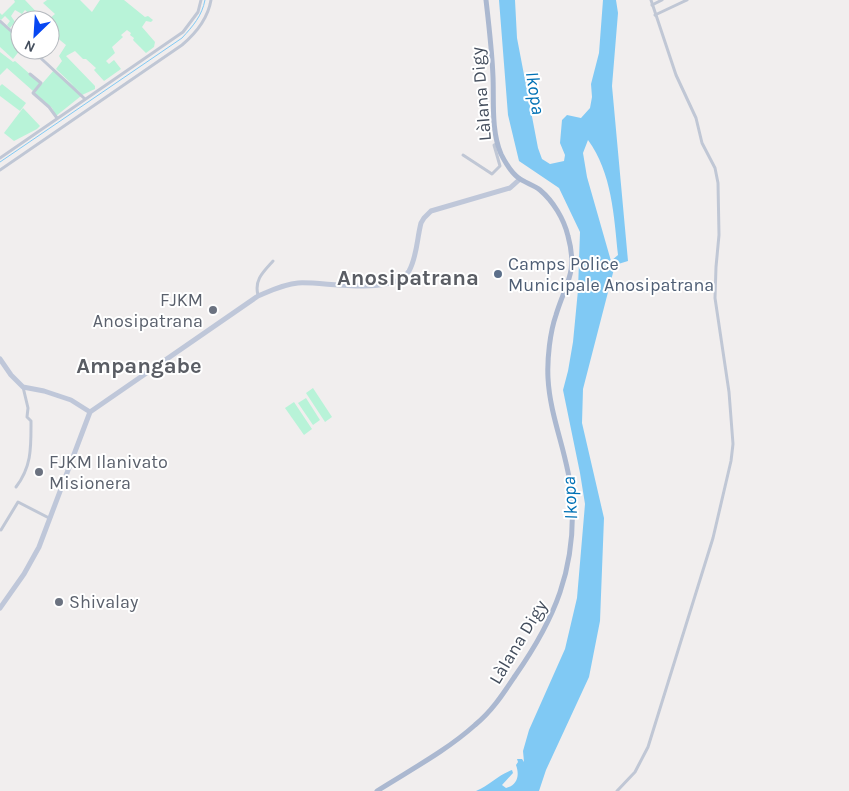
<svg xmlns="http://www.w3.org/2000/svg" width="849" height="791" font-family="Karla,sans-serif">
	<rect width="100%" height="100%" fill="#f1eeee"/>
	<g fill="#b8f3d8">
		<path d="M 14,0 L 25,0 L 44,20 L 36,20 L 25,10 L 22,14 L 15,10 L 11,16 L 15,22 L 10,28 L 7,25 L 10,21 L 5,16 L 1,20 L 0,19 L 0,13 L 2,15 L 15,2 Z"/>
		<path d="M 47,0 L 80,0 L 92,12 L 100,0 L 124,0 L 145,17 L 148,16 L 153,20 L 151,22 L 146,21 L 142,27 L 155,42 L 154,47 L 146,53 L 133,40 L 134,38 L 130,35 L 131,33 L 127,30 L 121,35 L 123,37 L 112,47 L 115,53 L 106,61 L 109,64 L 114,60 L 121,69 L 104,81 L 94,70 L 96,68 L 86,59 L 83,59 L 75,51 L 66,56 L 95,86 L 95,89 L 82,95 L 76,88 L 81,96 L 56,116 L 52,108 L 34,93 L 54,70 L 74,86 L 56,69 L 62,61 L 59,56 L 66,45 L 50,32 L 50,20 L 48,20 L 55,14 L 43,3 Z"/>
		<path d="M 0,21 L 20,39 L 20,50 L 13,59 L 0,47 Z"/>
		<path d="M 0,52 L 13,62 L 15,61 L 40,83 L 33,91 L 7,68 L 0,75 Z"/>
		<path d="M 2,84 L 26,103 L 20,111 L 0,96 L 0,86 Z"/>
		<path d="M 23,108 L 40,126 L 37,129 L 14,141 L 4,133 Z"/>
		<path d="M 313,388 L 332,417 L 325,422 L 306,393 Z"/>
		<path d="M 306,398 L 320,420 L 313,425 L 298,403 Z"/>
		<path d="M 294,402 L 312,429 L 304,435 L 285,408 Z"/>
	</g>
	<path fill="#80c9f4" fill-rule="evenodd" d="M 499,0 L 515,0 L 517,38 L 538,148 L 542,159 L 550,164 L 564,161 L 565,155 L 560,143 L 562,120 L 567,115 L 581,118 L 590,108 L 592,97 L 591,84 L 599,53 L 603,0 L 616,0 L 618,13 L 612,86 L 628,261 L 615,265 L 583,389 L 582,423 L 604,518 L 600,621 L 589,677 L 546,770 L 539,791 L 476,791 C 490,785 498,775 512,770 L 513,773 L 502,785 L 506,788 C 517,785 520,776 516,765 L 518,762 L 517,759 L 522,759 L 524,762 L 523,751 L 529,730 L 565,649 L 577,598 L 585,504 L 580,473 L 563,390 L 568,371 L 573,342 L 578,290 L 580,232 L 559,188 L 519,161 L 508,115 ZM 588,140 C 612,173 614,216 618,255 L 611,261 L 587,177 L 583,153 Z"/>
	<g fill="none" stroke-linecap="round" stroke-linejoin="round">
		<path stroke="#80c9f4" stroke-width="1" d="M 0,162 L 182,38 C 193,26 202,16 205,0"/>
		<g stroke="#c0c7d5" stroke-width="3">
			<path d="M 652,5 L 662,0"/>
			<path d="M 655,15 L 687,0"/>
			<path d="M 0,21 L 20,39"/>
			<path d="M 32,50 L 85,99"/>
			<path d="M 30,74 L 41,83 L 33,93 L 49,107 L 57,118"/>
			<path d="M 463,155 L 492,174 L 500,166 L 494,145 L 498,143"/>
			<path d="M 0,158 L 183,32 L 198,12 L 201,0"/>
			<path d="M 0,170 L 182,45 C 195,34 208,18 211,0"/>
			<path d="M 258,295 C 254,280 263,272 273,261"/>
			<path d="M 16,487 C 32,466 31,447 31,421 L 27,417 L 28,408 L 23,387"/>
			<path d="M 1,530 L 18,502 L 49,518"/>
			<path d="M 617,791 L 635,772 L 648,747 L 713,538 L 731,461 L 733,444 L 729,392 L 715,298 L 716,267 L 719,235 L 718,183 L 715,168 L 702,143 L 696,118 L 676,75 L 651,0"/>
		</g>
		<g stroke="#bfc7d9" stroke-width="5">
			<path d="M 0,359 L 11,375 L 23,387 L 44,391 L 71,400 L 90,412"/>
			<path d="M 0,608 L 24,574 L 39,547 L 90,412 L 258,296 C 270,291 284,284 298,283 C 324,281 392,297 409,271 C 417,257 417,238 421,223 L 424,218 L 431,211 L 510,188 L 520,179"/>
		</g>
		<path stroke="#abb8d0" stroke-width="5" d="M 377,791 C 410,770 446,751 475,725 C 492,711 503,694 515,676 C 555,619 576,569 572,498 C 569,457 550,419 548,378 C 547,359 550,332 556,315 C 566,282 578,273 568,236 C 564,219 553,201 540,190 C 534,185 526,183 520,179 C 512,174 505,162 501,154 C 491,131 494,101 493,77 C 492,51 489,26 486,0"/>
	</g>
	<circle fill="#5c6f8a" stroke="#fff" stroke-width="2" cx="498" cy="274" r="5"/>
	<g fill="#6b7280" stroke="#fff" stroke-width="2">
		<circle cx="213" cy="310" r="5"/>
		<circle cx="39" cy="472" r="5"/>
		<circle cx="59" cy="602" r="5"/>
	</g>
	<g text-anchor="middle" dominant-baseline="central" stroke-width="4" stroke-linejoin="round" paint-order="stroke">
		<g font-size="18" fill="#444e5d" stroke="#fff">
			<text transform="translate(481 94) rotate(-95)">Làlana Digy</text>
			<text transform="translate(518 642) rotate(-59)">Làlana Digy</text>
		</g>
		<g font-size="18" fill="#4e5e75" stroke="#fff" text-anchor="start">
			<text x="508" y="264">Camps Police<tspan x="508" dy="21">Municipale Anosipatrana</tspan></text>
		</g>
		<g font-size="18" fill="#5b616d" stroke="#fff" text-anchor="start">
			<text x="203" y="300" text-anchor="end">FJKM<tspan x="203" dy="21">Anosipatrana</tspan></text>
			<text x="49" y="462">FJKM Ilanivato<tspan x="49" dy="21">Misionera</tspan></text>
			<text x="69" y="602">Shivalay</text>
		</g>
		<g font-size="19" font-style="italic" fill="#0071b5" stroke="#fff">
			<text transform="translate(535 93) rotate(81)">Ikopa</text>
			<text transform="translate(570 498) rotate(-93)">Ikopa</text>
		</g>
		<g font-size="22" font-weight="bold" fill="#5a5d64" stroke="#fff">
			<text x="408" y="278">Anosipatrana</text>
			<text x="139" y="366">Ampangabe</text>
		</g>
	</g>
	<g transform="translate(35 35) rotate(205)"><circle r="24" fill="#ffffff" stroke="#b4b8be"/>
	<path d="M0-4L9 19L0 12L-9 19Z" fill="#0747f2"/>
	<text y="-8" font-size="14" font-weight="bold" text-anchor="middle" fill="#444e5d">N</text>
	</g>
</svg>
